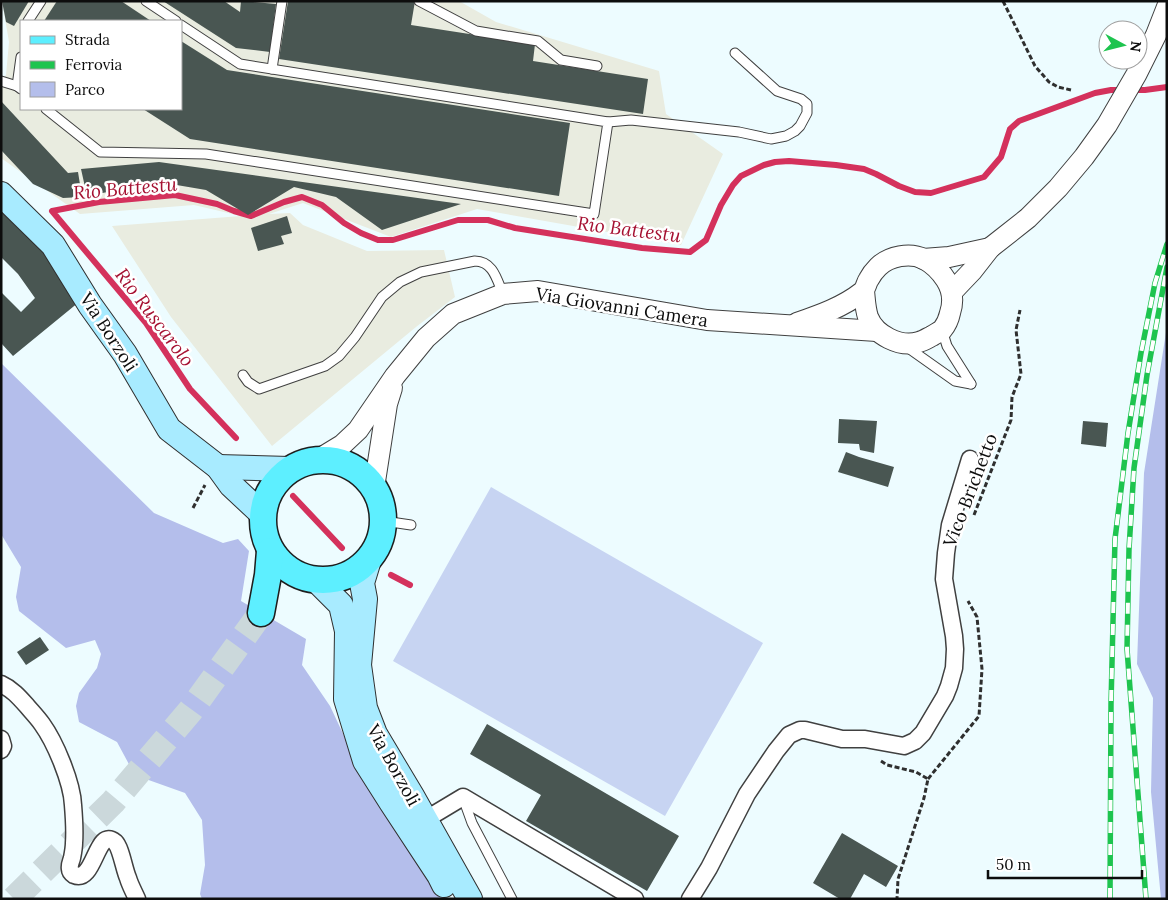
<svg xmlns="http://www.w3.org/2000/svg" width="1168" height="900" font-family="Lora,serif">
	<rect width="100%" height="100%" fill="#edfcff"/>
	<path fill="#e9ece0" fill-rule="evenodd" d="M 2,1 L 459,1 L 496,22 L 659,71 L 666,114 L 723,154 L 681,245 L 477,209 L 391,237 L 303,203 L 269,214 L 290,213 L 303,225 L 367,251 L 444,250 L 455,297 L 416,327 L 272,446 L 171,317 L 112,226 L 241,216 L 194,205 L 80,214 L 1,158 L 1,81 L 6,75 L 9,42 ZM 21,21 L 181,21 L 181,109 L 21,109 Z"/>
	<g fill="#b4beeb">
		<path d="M 1167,326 L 1167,899 L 1161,899 L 1151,792 L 1153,698 L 1137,664 L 1144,473 Z"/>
		<path d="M 1,363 L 154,513 L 223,543 L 238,539 L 249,551 L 241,601 L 306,639 L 302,665 L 330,706 L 354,757 L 446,899 L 202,899 L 200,894 L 205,865 L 202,820 L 185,793 L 143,778 L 131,768 L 117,742 L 79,722 L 76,706 L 79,693 L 97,668 L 101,654 L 95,640 L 66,648 L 19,611 L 16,597 L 21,567 L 1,534 Z"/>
	</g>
	<path fill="#c7d4f2" d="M 491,487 L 763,643 L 665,816 L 393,661 Z"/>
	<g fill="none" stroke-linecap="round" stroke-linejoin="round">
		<g stroke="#d4315c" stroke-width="6">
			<path d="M 236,438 L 190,389 L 146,323 L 52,211 L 99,202 L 175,195 L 217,204 L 234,211 L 251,216 L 284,202 L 302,197 L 322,205 L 344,223 L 361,233 L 378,240 L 393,240 L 458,220 L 488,220 L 515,228 L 642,248 L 690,252 L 706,240 L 721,205 L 733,185 L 741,176 L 764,165 L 775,162 L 789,161 L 836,165 L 864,169 L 876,174 L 899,186 L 915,192 L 931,193 L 984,177 L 1001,157 L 1010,129 L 1019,121 L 1095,93 L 1111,90 L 1145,90 L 1167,87"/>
			<path d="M 293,496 L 342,548"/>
			<path d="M 391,575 L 410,585"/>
		</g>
	</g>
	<g fill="#495652">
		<path d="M 2,1 L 29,1 L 14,26 L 6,22 Z"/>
		<path d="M 57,1 L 121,1 L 151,21 L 44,21 Z"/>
		<path d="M 163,1 L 224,1 L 240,12 L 241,1 L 276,4 L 270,52 L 236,48 Z"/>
		<path d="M 288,1 L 415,1 L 411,25 L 535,44 L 533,61 L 648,79 L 643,114 L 279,59 Z"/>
		<path d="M 181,41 L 227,70 L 570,123 L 559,196 L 190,139 L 143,109 L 181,109 Z"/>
		<path d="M 1,101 L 68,173 L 78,172 L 82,197 L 63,198 L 33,184 L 1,150 Z"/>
		<path d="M 159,162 L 461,204 L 382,230 L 336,197 L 294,187 L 248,215 L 206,190 L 159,182 L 87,196 L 81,169 Z"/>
		<path d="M 1,209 L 43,248 L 79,302 L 13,356 L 1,343 L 1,292 L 21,312 L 35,298 L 18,274 L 1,257 Z"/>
		<path d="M 287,216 L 292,233 L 281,236 L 284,244 L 258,251 L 251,228 Z"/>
		<path d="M 839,419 L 877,421 L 874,453 L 860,450 L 859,444 L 838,443 Z"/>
		<path d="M 1083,421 L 1108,423 L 1106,447 L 1081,444 Z"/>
		<path d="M 846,452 L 859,457 L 894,467 L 888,487 L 838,472 Z"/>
		<path d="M 40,637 L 49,650 L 26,665 L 17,652 Z"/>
		<path d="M 487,724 L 679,836 L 647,891 L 526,821 L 541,795 L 470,754 Z"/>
		<path d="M 842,833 L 898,866 L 886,887 L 864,874 L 850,899 L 840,899 L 813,883 Z"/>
	</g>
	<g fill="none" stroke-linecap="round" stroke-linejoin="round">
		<path stroke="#cbd8db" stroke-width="26" stroke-dasharray="26 13" stroke-linecap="butt" d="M 14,899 L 113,802 L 191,710 L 261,613"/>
		<defs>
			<g id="service">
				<path d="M 146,1 L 176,21"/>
				<path d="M 419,1 L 476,31 L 538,41 L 561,60 L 597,66"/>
				<path d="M 28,21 L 41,1"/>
				<path d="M 272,69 L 282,1"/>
				<path d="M 1,81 L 17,86 L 21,89"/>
				<path d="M 17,86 L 21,57"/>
				<path d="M 46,109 L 100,152 L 206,154 L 594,214 L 608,122 L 240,64 L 181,25"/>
				<path d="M 608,122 L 631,120 L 739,132 L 771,139 L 786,136 L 795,131 L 800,126 L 807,113 L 807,104 L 801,99 L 777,91 L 735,53"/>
				<path d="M 942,330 L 947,346 L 971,384"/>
				<path d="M 907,347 L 955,381 L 971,384"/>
				<path d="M 243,375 L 248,382 L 259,389 L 325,366 L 339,356 L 355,337 L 382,297 L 400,282 L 421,272 L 475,261 C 493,261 497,280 503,294"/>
				<path d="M 384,521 L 411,525"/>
				<path d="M 463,798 L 472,823 L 512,899"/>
			</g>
			<g id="minor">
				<path d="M 1,684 C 12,689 19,697 27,706 C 32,712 37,717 42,724 C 55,742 72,782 73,805 C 74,817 75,830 74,843 C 74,848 73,853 72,858 C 71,862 69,865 70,869 C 70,872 71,873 74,875 C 95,884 96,826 115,842 C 121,848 124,869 128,878 C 130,885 134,892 137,899"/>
				<path d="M 1,739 L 3,746 L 1,750"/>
				<path d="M 418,824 L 463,797 L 635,899"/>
				<path d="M 690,899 L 709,868 L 747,794 L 776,751 L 789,735 L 800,730 L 805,730 L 842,739 L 865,739 L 904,746 L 915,741 L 923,733 L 945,696 L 949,686 L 954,668 L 955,649 L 954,636 L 944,579 L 946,553 L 950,525 L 970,459"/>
			</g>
			<g id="tertiary">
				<path d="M 923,259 L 949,257 L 990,248"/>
				<path d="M 952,292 L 972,271 L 990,248 L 1028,218 L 1058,188 L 1084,157 L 1107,125 L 1136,75 L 1156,35 L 1167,7"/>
				<path d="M 797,323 C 820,315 843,307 862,292 C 866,289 866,283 869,279 C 871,275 875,270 878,267 C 889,256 910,252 924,259 C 933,264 941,272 946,280 C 953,291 954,301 950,313 C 949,318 946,325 942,330 C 939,332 935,334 932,336 C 928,338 923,341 919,342 C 900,348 875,335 868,317 C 865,308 865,299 864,291"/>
				<path d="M 319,459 L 342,445 L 358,430 L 395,376 L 426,338 L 453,314 L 503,294 L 538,291 L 707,320 L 877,331"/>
				<path d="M 374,488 L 387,404 L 392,388"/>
			</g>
			<g id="secondary">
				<path d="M 1,194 L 53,245 L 90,305 L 125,354 L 169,429 L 218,467 L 231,485 L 262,514"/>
				<path d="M 218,467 L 290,469"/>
				<path d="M 369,560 L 362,583 L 365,599 L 359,665 L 365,708 L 375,734 L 412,796 L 470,899"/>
				<path d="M 317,581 L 341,605 L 347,631 L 346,699 L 365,761 L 391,802 L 439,875 L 444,885"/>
			</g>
			<g id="primary">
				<circle cx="323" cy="520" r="60"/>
				<path d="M 261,613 L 268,575 L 270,551"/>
			</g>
		</defs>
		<use href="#service" stroke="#404040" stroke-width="11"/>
		<use href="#minor" stroke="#404040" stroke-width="19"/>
		<use href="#tertiary" stroke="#404040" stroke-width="22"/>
		<use href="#secondary" stroke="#2f2f2f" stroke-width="26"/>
		<use href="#primary" stroke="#1e1e1e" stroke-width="29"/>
		<g stroke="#2f2f2f" stroke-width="3" stroke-dasharray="5 2.5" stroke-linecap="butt">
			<path d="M 1003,1 L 1035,66 L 1049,82 L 1058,87 L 1071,90"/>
			<path d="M 193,508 L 205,485"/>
			<path d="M 974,515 L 1011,420 L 1012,397 L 1021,374 L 1016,330 L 1020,310"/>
			<path d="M 881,761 L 887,765 L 916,772 L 928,779 L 924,798 L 898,879 L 897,899"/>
			<path d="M 928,779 L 979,716 L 982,669 L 977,617 L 968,601"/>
		</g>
		<use href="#service" stroke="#fff" stroke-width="9"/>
		<use href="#minor" stroke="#fff" stroke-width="16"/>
		<use href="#tertiary" stroke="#fff" stroke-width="20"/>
		<use href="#secondary" stroke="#a8ebff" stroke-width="24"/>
		<use href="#primary" stroke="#5defff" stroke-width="26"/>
		<defs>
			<g id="rail">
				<path d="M 1110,899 L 1111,704 L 1115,539 L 1128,433 L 1141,353 L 1155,283 L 1167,244"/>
				<path d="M 1146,899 L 1127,649 L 1129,549 L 1134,468 L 1147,375 L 1167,267"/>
			</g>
		</defs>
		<use href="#rail" stroke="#1ec44f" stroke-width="5.5"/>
		<use href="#rail" stroke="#fff" stroke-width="4" stroke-dasharray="11" stroke-linecap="butt"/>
	</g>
	<g text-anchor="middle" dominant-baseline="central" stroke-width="5" stroke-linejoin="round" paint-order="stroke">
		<g font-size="18" fill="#0d0d0d" stroke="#fff">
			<text transform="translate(622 307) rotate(9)">Via Giovanni Camera</text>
			<text transform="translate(109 332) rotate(57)">Via Borzoli</text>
			<text transform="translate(970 490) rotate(-69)">Vico Brichetto</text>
			<text transform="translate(394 765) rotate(61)">Via Borzoli</text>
		</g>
		<g font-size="19" font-style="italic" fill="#a51031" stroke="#fff">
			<text transform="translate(125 188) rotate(-5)">Rio Battestu</text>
			<text transform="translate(629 229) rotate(7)">Rio Battestu</text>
			<text transform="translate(155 317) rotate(53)">Rio Ruscarolo</text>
		</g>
	</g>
	<rect width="1168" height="900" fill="none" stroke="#0d0d0d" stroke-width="5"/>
	<rect x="20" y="20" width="162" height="90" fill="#ffffff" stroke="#9e9e9e"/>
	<rect x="30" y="36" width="25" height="8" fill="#5defff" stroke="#9e9e9e"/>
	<text x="65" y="45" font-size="15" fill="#0d0d0d">Strada</text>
	<rect x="30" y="61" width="25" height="8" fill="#1ec44f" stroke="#9e9e9e"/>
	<text x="65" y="70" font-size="15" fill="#0d0d0d">Ferrovia</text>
	<rect x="30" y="82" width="25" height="15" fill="#b4beeb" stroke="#9e9e9e"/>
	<text x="65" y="95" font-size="15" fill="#0d0d0d">Parco</text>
	<g transform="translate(1123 45) rotate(97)"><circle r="24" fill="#ffffff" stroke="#9e9e9e"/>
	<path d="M0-4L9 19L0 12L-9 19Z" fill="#1ec44f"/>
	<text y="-8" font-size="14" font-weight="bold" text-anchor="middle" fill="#0d0d0d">N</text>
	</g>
	<path d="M988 870v8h154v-8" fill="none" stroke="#0d0d0d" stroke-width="2.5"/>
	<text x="996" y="870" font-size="15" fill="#0d0d0d" stroke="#ffffff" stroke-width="4" paint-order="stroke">50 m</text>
</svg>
